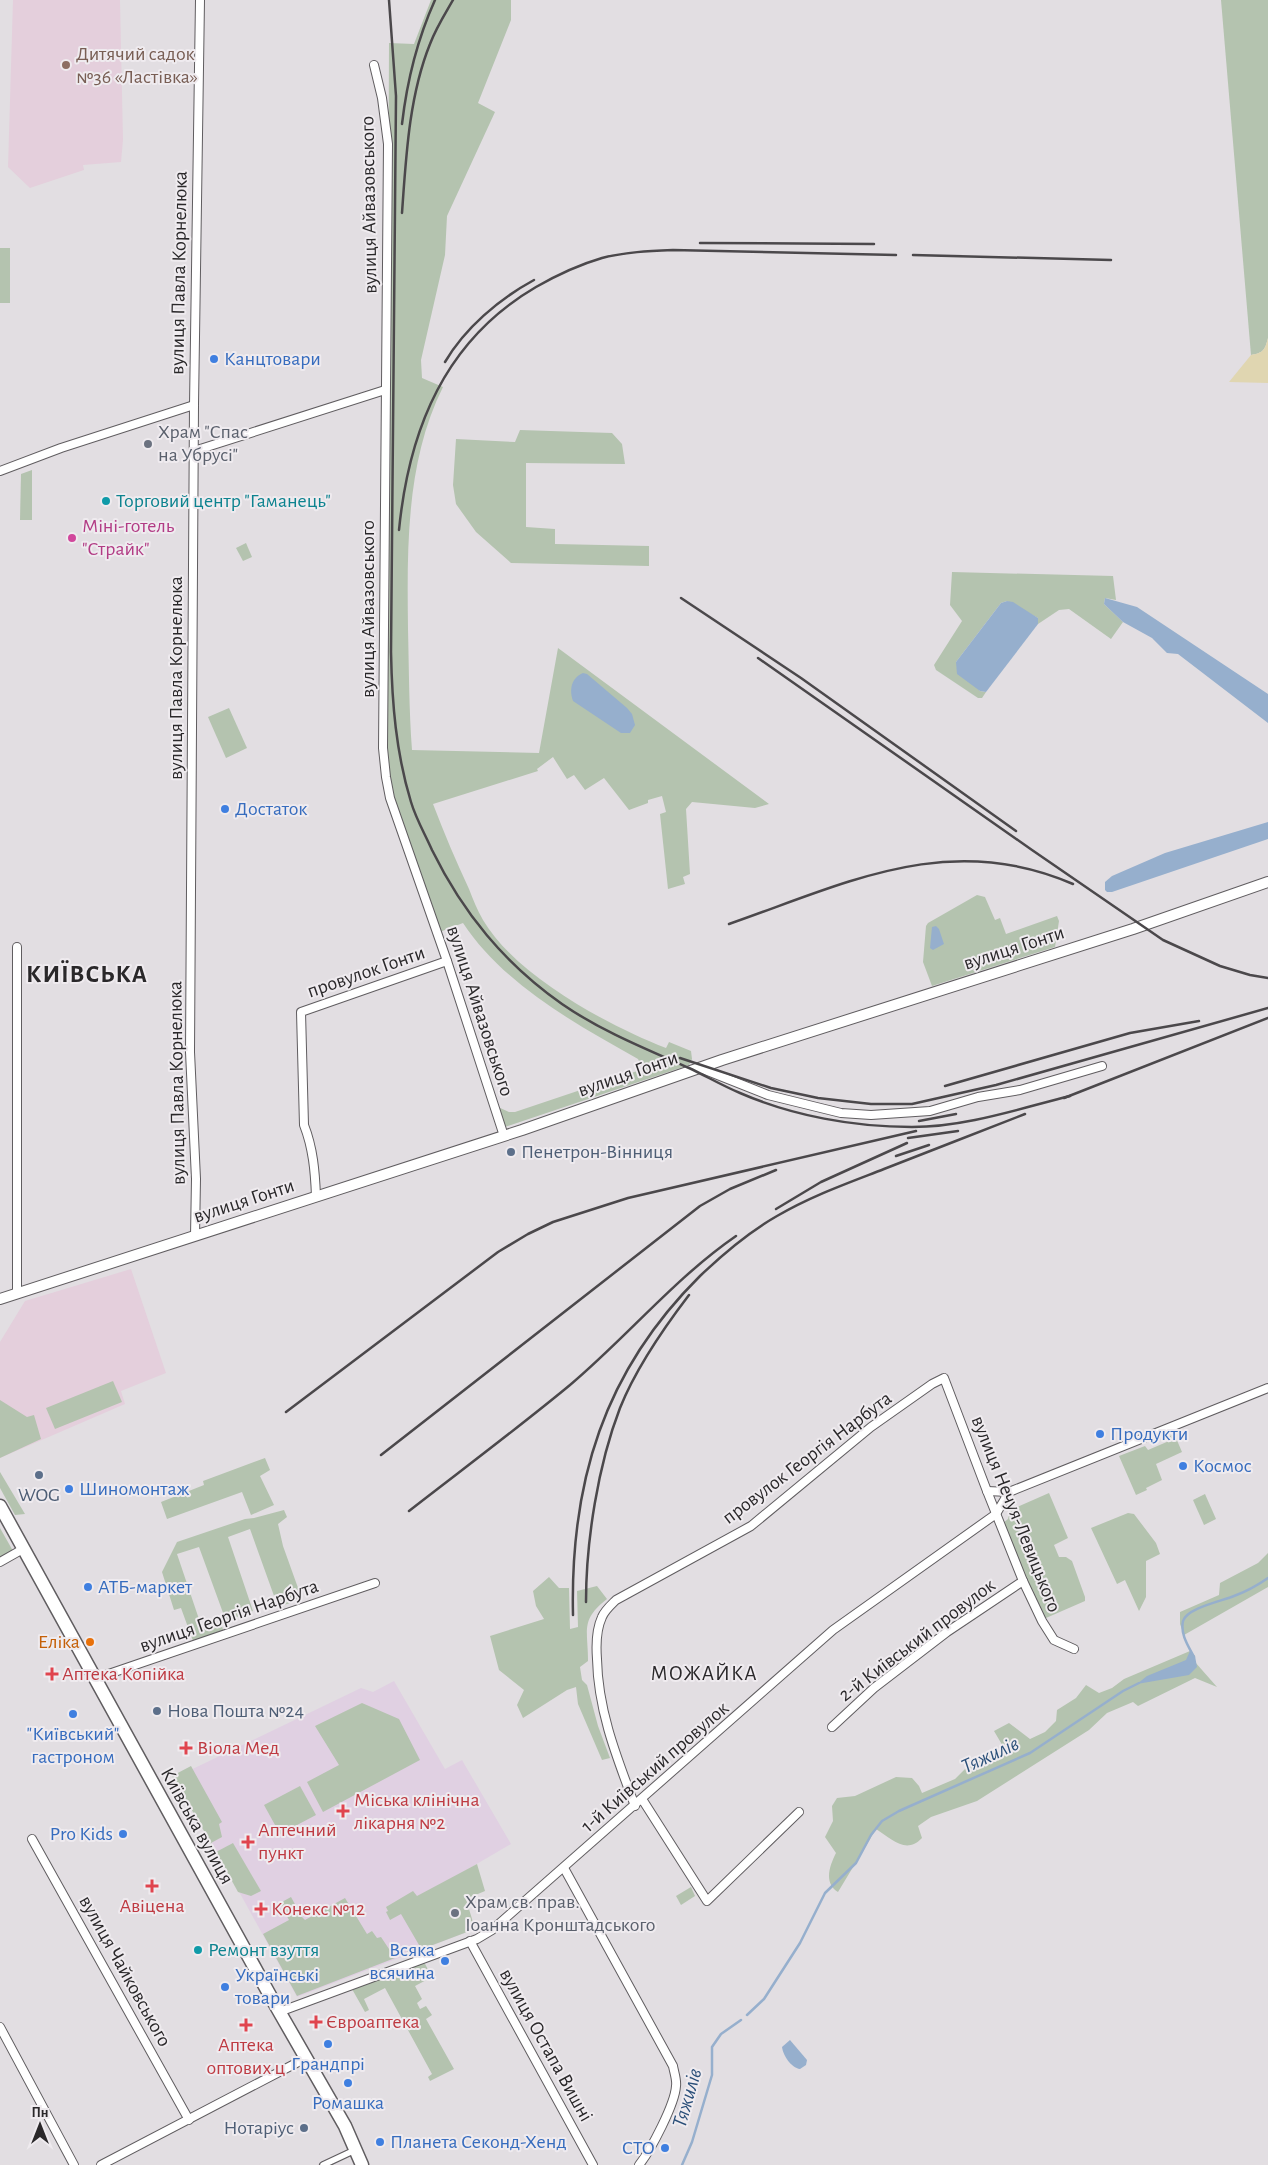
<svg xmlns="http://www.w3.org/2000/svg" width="1268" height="2165" font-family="'Alegreya Sans',sans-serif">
	<rect width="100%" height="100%" fill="#e2dee2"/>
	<g fill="#e4cfdc">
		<path d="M 13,0 L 120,0 L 123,140 L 121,162 L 83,165 L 84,170 L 30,188 L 8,167 Z"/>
		<path d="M 131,1269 L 166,1373 L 121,1391 L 125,1404 L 0,1458 L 0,1342 L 25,1301 Z"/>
	</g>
	<path fill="#e0d0e2" d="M 394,1681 L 445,1769 L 462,1760 L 511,1844 L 463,1872 L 466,1901 L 475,1929 L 297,1997 L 176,1777 L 361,1688 L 373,1692 Z"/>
	<g fill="#b4c3af">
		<path d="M 431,0 L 511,0 L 511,20 L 478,103 L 495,112 L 447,216 L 445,255 L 421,360 L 422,378 L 443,387 C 406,461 407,547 408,629 C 409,669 409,710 412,750 L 539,753 L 558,648 L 769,804 L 755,808 L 692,802 L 686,809 L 690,874 L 683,877 L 685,884 L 668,889 L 660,814 L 666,812 L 662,796 L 648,800 L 648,803 L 629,810 L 604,778 L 585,790 L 574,775 L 567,779 L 553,757 L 537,769 L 538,771 L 433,804 C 444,833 456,861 469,889 C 473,899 477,910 483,920 C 516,976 607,1025 666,1048 L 669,1042 L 691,1051 L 692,1059 L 689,1065 L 505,1127 L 498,1107 L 509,1112 L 515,1112 L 643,1069 L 638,1059 C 576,1024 504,985 463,923 L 437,933 L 386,777 L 389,43 L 414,44 Z"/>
		<path d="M 1221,0 L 1268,0 L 1268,338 C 1265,350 1263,353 1251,355 Z"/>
		<rect x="0" y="248" width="10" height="55"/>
		<path d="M 520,430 L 612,433 L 622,444 L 625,464 L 526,463 L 526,527 L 555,529 L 555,544 L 649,546 L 649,566 L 511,563 L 476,532 L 456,504 L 453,485 L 456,439 L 515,442 Z"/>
		<path d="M 32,470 L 32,520 L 20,520 L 21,474 Z"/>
		<path d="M 246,543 L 252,557 L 243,561 L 236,548 Z"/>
		<path d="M 952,572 L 1113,576 L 1116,600 L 1105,598 L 1104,604 L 1123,622 L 1111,639 L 1069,609 L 1059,610 L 1038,624 L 1038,618 L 1007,601 L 1001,603 L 956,662 L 980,691 L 986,692 L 982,698 L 978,698 L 936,670 L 934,665 L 962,621 L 950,605 Z"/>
		<path d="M 229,708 L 247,748 L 226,758 L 208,717 Z"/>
		<path d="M 977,895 L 985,897 L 995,920 L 1000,918 L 1006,934 L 1057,916 L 1059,921 L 1055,947 L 932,986 L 923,962 L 926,926 L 928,923 Z"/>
		<path d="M 113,1381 L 122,1402 L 55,1429 L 46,1408 Z"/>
		<path d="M 0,1400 L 27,1417 L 34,1415 L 41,1439 L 0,1458 Z"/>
		<path d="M 1172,1435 L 1176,1438 L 1182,1452 L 1156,1464 L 1162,1480 L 1146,1488 L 1147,1490 L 1136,1495 L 1119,1456 L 1145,1446 L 1148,1450 L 1169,1441 L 1168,1437 Z"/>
		<path d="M 265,1458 L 270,1470 L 260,1476 L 274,1505 L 251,1515 L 242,1492 L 167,1519 L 161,1502 L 204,1485 L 203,1481 Z"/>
		<path d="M 0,1472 L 25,1514 L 15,1515 L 0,1488 Z"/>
		<path d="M 1049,1493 L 1068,1538 L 1054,1545 L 1059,1557 L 1066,1557 L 1072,1561 L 1085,1597 L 1085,1601 L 1046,1618 L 1044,1618 L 1025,1580 L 1003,1523 L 1008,1519 L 1010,1510 Z"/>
		<path d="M 1205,1494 L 1216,1519 L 1204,1525 L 1193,1500 Z"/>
		<path d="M 284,1510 L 287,1517 L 278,1524 L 283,1546 L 302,1599 L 278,1607 L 250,1529 L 228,1537 L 253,1611 L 226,1621 L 199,1547 L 177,1554 L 202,1628 L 221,1622 L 223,1630 L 193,1641 L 181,1608 L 174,1610 L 162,1572 L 177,1542 L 245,1519 L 254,1518 Z"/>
		<path d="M 1128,1513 L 1134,1514 L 1156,1543 L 1160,1554 L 1146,1561 L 1146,1597 L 1139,1611 L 1125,1580 L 1117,1584 L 1091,1528 Z"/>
		<path d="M 0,1528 L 13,1551 L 0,1558 Z"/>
		<path d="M 1268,1553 L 1268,1587 L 1184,1635 L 1180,1624 L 1180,1612 L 1219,1595 L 1220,1583 L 1258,1563 Z"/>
		<path d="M 549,1577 L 559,1588 L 569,1588 L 570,1629 L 578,1627 L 577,1591 L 597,1586 L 607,1599 C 580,1620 588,1630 588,1661 L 580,1667 L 582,1680 L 587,1685 L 598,1726 L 610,1758 L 602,1760 L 578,1704 L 576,1687 L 567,1690 L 523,1718 L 517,1705 L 524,1690 L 499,1670 L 490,1636 L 544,1619 L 536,1606 L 533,1591 Z"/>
		<path d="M 1190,1651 L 1195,1656 L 1195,1662 L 1217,1687 L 1195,1678 L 1138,1706 L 1133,1702 L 1107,1713 L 1089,1730 L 977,1801 L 931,1817 L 918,1826 L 922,1838 C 906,1855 892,1839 876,1829 L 838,1892 C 823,1883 830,1865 836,1853 L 825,1837 L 833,1821 L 832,1806 L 837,1798 L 855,1796 L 896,1777 L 912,1778 L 919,1786 L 922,1793 L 955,1779 L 969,1765 L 1004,1748 L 994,1731 L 1009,1723 L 1030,1739 L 1045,1732 L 1056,1721 L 1057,1710 L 1076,1698 L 1086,1685 L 1099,1693 L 1112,1688 L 1124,1679 Z"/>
		<path d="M 362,1703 L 399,1719 L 420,1760 L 323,1812 L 307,1782 L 339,1765 L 315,1726 Z"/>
		<path d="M 191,1766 L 222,1822 L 219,1824 L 222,1837 L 211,1843 L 172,1776 Z"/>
		<path d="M 300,1786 L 316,1815 L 280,1834 L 264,1805 Z"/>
		<path d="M 233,1843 L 261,1891 L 251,1896 L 238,1892 L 216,1852 Z"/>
		<path d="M 477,1864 L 485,1891 L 466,1899 L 475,1929 L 409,1954 L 407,1951 L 419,1945 L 401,1914 L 390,1920 L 386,1912 L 388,1911 L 386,1907 L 413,1891 L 417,1896 Z"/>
		<path d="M 691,1887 L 695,1896 L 681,1905 L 676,1896 Z"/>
		<path d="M 291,1897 L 302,1917 L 305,1920 L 345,1898 L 367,1934 L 372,1931 L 377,1938 L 381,1937 L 395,1958 L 297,1996 L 263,1934 L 289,1920 L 280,1903 Z"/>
		<path d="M 424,1962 L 432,1977 L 415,1986 L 422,1999 L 417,2003 L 420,2009 L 426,2006 L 432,2015 L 426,2019 L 454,2069 L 430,2081 L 428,2077 L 432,2074 L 385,1988 L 364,1999 L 369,2010 L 365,2012 L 352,1989 Z"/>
	</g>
	<path fill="#e0d6b1" d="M 1268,338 L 1268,383 L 1229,382 L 1251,355 C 1263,353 1265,350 1268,338 Z"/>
	<g fill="#96afcd">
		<path d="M 1105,598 L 1137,607 L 1268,694 L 1268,723 L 1178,654 L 1167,653 L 1152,638 L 1123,622 L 1104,604 Z"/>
		<path d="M 1007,601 L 1013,602 L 1038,618 L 1038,624 L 986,692 L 980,691 L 957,674 L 956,662 L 1001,603 Z"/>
		<path d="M 583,673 L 587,674 L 627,708 L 632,714 L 635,725 L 630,733 L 621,733 L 573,701 C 569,690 571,678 583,673 Z"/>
		<path d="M 1268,822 L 1268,839 L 1112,892 L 1107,892 L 1105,890 L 1105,882 L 1112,876 L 1165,853 Z"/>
		<path d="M 936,926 L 939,929 L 944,944 L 933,950 L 930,948 L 932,927 Z"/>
		<path d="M 1190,1651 L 1195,1656 L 1197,1667 L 1189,1675 L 1137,1684 L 1147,1676 L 1186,1660 Z"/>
		<path d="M 790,2040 L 807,2060 L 806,2065 L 800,2069 C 791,2068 783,2055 782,2047 Z"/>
	</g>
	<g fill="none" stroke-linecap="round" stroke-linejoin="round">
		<g stroke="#96afcd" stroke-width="2.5">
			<path d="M 1194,1657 C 1189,1647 1180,1635 1183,1621 C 1187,1608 1222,1601 1234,1596 C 1245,1592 1258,1585 1268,1578"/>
			<path d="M 747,2015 L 764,1999 L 800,1943 L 825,1893 L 856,1863 L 871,1835 L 882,1821 L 899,1811 L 1030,1753 L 1123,1691 L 1139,1683"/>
			<path d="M 682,2165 L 692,2142 L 712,2075 L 712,2047 L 721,2034 L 741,2020"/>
		</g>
		<defs>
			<path id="pedestrian" d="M 323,2165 L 355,2150"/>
			<g id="minor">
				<path d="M 374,65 L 382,98 L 388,144 L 383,748 L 386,777 L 390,798 L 447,961 L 504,1136"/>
				<path d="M 194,451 L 385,390"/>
				<path d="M 0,471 L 61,448 L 194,405"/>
				<path d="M 17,947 L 17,1293"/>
				<path d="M 700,1068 L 768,1095 L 841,1113 L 871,1115 L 930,1111 L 978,1097 L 1020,1090 L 1102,1066"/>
				<path d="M 316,1196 C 315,1171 313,1148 304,1125 L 301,1012 L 447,961"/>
				<path d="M 195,1236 L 196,1179 L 190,1052 L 194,405 L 200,0"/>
				<path d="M 987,1491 L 1009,1492"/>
				<path d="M 0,1562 L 23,1549"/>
				<path d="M 94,1679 L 375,1583"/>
				<path d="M 832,1727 L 874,1688 L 947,1632 L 1023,1581"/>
				<path d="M 642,1799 L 707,1901 L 799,1812"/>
				<path d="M 635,1806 C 617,1758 598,1711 597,1659 C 596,1646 596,1630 602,1617 C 605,1610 611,1605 616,1600 L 751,1526 L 871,1427 L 932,1384 L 944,1378 L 987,1491 L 1023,1581 L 1042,1621 L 1054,1640 L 1074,1649"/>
				<path d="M 32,1839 L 189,2120"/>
				<path d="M 564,1868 L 673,2066 C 674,2072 677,2080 676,2086 C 675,2104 651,2150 639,2165"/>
				<path d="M 470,1941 L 593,2165"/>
				<path d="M 279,2012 L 477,1939 L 492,1930 L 833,1630 L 996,1514 L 1009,1492 L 1268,1388"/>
				<path d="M 0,2027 L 74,2165"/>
				<path d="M 101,2165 L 306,2058"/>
			</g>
			<path id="tertiary" d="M 0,1299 L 522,1130 L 722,1060 L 1133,929 L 1268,882"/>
			<path id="primary" d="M 0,1506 L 272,1999 L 345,2126 L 362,2165"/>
		</defs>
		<use href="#pedestrian" stroke="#605d60" stroke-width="8"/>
		<use href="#minor" stroke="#605d60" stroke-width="10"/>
		<use href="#tertiary" stroke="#605d60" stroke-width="12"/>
		<use href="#primary" stroke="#605d60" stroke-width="15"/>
		<use href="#pedestrian" stroke="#fff" stroke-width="5.5"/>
		<use href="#minor" stroke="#fff" stroke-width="8"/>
		<use href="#tertiary" stroke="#fff" stroke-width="10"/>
		<use href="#primary" stroke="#fff" stroke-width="12"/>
		<g stroke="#4b484b" stroke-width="2.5">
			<path d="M 389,0 L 396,96 L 391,652 C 392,703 396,753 411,802 C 416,819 425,834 432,850 C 463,913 504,963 562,1004 C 601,1031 646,1049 689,1068 C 706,1076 723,1086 740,1093 C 793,1116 854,1127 912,1127 C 965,1127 1018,1109 1070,1096"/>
			<path d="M 402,124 C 407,81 417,40 435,0"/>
			<path d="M 402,213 C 406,157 409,96 430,44 C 436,28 445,14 453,0"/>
			<path d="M 700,243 L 874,244"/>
			<path d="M 913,255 L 1111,260"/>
			<path d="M 445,362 C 465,328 499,299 534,280"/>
			<path d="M 399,530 C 409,429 445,340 536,287 C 557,275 578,265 602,258 C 625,252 649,251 673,250 L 896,255"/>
			<path d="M 681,598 L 801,678 L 1016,831"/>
			<path d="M 758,658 L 1032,850 L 1163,940 L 1220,966 L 1250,975 L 1268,978"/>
			<path d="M 729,924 C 847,883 949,830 1073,884"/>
			<path d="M 680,1058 L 771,1088 L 818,1098 L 871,1104 L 912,1104 L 996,1085 L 1268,1008"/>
			<path d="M 945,1086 L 1130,1033 L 1199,1021"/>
			<path d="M 1064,1098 L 1268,1018"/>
			<path d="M 919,1121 L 956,1114"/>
			<path d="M 908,1138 L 958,1131"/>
			<path d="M 896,1156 L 929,1145"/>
			<path d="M 776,1209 L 821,1182 L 907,1143"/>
			<path d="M 286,1412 L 498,1252 L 528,1234 L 553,1222 L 628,1198 L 916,1131"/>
			<path d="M 381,1455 L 700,1206 L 730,1189 L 776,1170"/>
			<path d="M 409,1511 C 463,1469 518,1428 570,1385 C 627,1337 675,1278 736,1236"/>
			<path d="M 586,1602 C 586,1541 598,1465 620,1408 C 636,1368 663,1329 689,1295"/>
			<path d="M 573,1615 C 570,1482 604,1371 700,1276 C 724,1253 749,1232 777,1216 C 811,1196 848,1183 884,1169 C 931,1151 978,1132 1025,1114"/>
		</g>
	</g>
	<circle fill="#8d6e63" stroke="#efebef" stroke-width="2" cx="66" cy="65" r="5"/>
	<g fill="#3f7fe0" stroke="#efebef" stroke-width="2">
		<circle cx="214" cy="359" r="5"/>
		<circle cx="225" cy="809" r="5"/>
		<circle cx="1100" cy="1434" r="5"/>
		<circle cx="1183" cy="1466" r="5"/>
		<circle cx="69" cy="1489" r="5"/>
		<circle cx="88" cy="1587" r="5"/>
		<circle cx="73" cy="1714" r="5"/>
		<circle cx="123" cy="1834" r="5"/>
		<circle cx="445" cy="1961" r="5"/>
		<circle cx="225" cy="1987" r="5"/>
		<circle cx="328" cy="2044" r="5"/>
		<circle cx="348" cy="2083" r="5"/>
		<circle cx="380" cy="2142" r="5"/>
		<circle cx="665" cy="2148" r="5"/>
	</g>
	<g fill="#6b7280" stroke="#efebef" stroke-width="2">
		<circle cx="148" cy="444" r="5"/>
		<circle cx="455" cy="1913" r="5"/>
	</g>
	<g fill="#0f9aa8" stroke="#efebef" stroke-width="2">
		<circle cx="106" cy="501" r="5"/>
		<circle cx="198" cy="1950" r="5"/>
	</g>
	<circle fill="#d1479c" stroke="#efebef" stroke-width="2" cx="72" cy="538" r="5"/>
	<g fill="#5c6f8a" stroke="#efebef" stroke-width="2">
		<circle cx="511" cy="1152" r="5"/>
		<circle cx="39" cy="1475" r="5"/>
		<circle cx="157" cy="1711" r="5"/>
		<circle cx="304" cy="2128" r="5"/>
	</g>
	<circle fill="#e8710a" stroke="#efebef" stroke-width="2" cx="90" cy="1642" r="5"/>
	<g fill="#e0444e" stroke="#efebef" stroke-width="2">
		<path d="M49.5 1666.5h5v5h5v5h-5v5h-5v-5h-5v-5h5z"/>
		<path d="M183.5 1740.5h5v5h5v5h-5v5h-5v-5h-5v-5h5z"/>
		<path d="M340.5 1803.5h5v5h5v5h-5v5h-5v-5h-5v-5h5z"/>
		<path d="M245.5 1834.5h5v5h5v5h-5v5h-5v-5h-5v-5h5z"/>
		<path d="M149.5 1878.5h5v5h5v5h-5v5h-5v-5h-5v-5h5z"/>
		<path d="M258.5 1901.5h5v5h5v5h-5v5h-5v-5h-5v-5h5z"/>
		<path d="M313.5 2014.5h5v5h5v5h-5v5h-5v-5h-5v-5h5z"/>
		<path d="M243.5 2017.5h5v5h5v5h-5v5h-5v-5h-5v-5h5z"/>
	</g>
	<g text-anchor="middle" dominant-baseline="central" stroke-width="4" stroke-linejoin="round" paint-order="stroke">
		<g font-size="20" fill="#785e54" stroke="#efebef" text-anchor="start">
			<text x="76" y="54">Дитячий садок<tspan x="76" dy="23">№36 «Ластівка»</tspan></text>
		</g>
		<g font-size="20" fill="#2a282a" stroke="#efebef">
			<text transform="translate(369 205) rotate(-91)">вулиця Айвазовського</text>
			<text transform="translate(179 273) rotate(-89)">вулиця Павла Корнелюка</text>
			<text transform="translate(368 609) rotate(-90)">вулиця Айвазовського</text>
			<text transform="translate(176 678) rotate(-90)">вулиця Павла Корнелюка</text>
			<text transform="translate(1014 948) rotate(-18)">вулиця Гонти</text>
			<text transform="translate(366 972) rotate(-19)">провулок Гонти</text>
			<text transform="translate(480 1011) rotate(72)">вулиця Айвазовського</text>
			<text transform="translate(628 1074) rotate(-19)">вулиця Гонти</text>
			<text transform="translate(177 1083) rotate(-91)">вулиця Павла Корнелюка</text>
			<text transform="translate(244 1201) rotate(-18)">вулиця Гонти</text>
			<text transform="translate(807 1458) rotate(-37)">провулок Георгія Нарбута</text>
			<text transform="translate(1016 1514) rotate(68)">вулиця Нечуя-Левицького</text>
			<text transform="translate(229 1616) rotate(-19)">вулиця Георгія Нарбута</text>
			<text transform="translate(917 1640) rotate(-37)">2-й Київський провулок</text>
			<text transform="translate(655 1767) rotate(-41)">1-й Київський провулок</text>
			<text transform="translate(197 1826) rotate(61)">Київська вулиця</text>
			<text transform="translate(125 1971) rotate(61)">вулиця Чайковського</text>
			<text transform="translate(546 2045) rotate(61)">вулиця Остапа Вишні</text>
		</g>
		<g font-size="20" fill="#366cbe" stroke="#efebef" text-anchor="start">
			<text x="224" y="359">Канцтовари</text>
			<text x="235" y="809">Достаток</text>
			<text x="1110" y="1434">Продукти</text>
			<text x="1193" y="1466">Космос</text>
			<text x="79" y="1489">Шиномонтаж</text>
			<text x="98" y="1587">АТБ-маркет</text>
			<text x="73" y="1734" text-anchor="middle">"Київський"<tspan x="73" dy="23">гастроном</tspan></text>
			<text x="113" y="1834" text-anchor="end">Pro Kids</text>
			<text x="435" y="1950" text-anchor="end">Всяка<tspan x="435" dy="23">всячина</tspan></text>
			<text x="235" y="1975">Українські<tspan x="235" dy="23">товари</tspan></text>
			<text x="328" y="2064" text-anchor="middle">Грандпрі</text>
			<text x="348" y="2103" text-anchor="middle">Ромашка</text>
			<text x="390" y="2142">Планета Секонд-Хенд</text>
			<text x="655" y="2148" text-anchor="end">СТО</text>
		</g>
		<g font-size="20" fill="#5b616d" stroke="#efebef" text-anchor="start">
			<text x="158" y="432">Храм "Спас<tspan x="158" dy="23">на Убрусі"</tspan></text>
			<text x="465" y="1902">Храм св. прав.<tspan x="465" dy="23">Іоанна Кронштадського</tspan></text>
		</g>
		<g font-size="20" fill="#0d838f" stroke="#efebef" text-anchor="start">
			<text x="116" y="501">Торговий центр "Гаманець"</text>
			<text x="208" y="1950">Ремонт взуття</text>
		</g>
		<g font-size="20" fill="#b23c85" stroke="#efebef" text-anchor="start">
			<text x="82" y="526">Міні-готель<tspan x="82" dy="23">"Страйк"</tspan></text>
		</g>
		<g font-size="20" fill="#4e5e75" stroke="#efebef" text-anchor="start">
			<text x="521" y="1152">Пенетрон-Вінниця</text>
			<text x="39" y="1495" text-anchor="middle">WOG</text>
			<text x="167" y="1711">Нова Пошта №24</text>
			<text x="294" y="2128" text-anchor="end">Нотаріус</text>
		</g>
		<g font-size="20" fill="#c56008" stroke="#efebef" text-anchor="end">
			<text x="80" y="1642">Еліка</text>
		</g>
		<g font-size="20" fill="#be3a42" stroke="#efebef" text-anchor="start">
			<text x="62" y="1674">Аптека Копійка</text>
			<text x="197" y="1748">Віола Мед</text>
			<text x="354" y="1800">Міська клінічна<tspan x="354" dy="23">лікарня №2</tspan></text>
			<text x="258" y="1830">Аптечний<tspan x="258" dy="23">пункт</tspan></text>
			<text x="152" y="1906" text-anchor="middle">Авіцена</text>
			<text x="271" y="1909">Конекс №12</text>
			<text x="326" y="2022">Євроаптека</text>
			<text x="246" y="2045" text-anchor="middle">Аптека<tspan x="246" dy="23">оптових ц</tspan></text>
		</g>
		<g font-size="21" letter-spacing="1" fill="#2a282a" stroke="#efebef">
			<text x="704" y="1673">МОЖАЙКА</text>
		</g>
		<g font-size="21" font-style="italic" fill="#2a4f79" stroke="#efebef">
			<text transform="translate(990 1755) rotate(-25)">Тяжилів</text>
			<text transform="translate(687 2098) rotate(-74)">Тяжилів</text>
		</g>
		<g font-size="25" font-weight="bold" letter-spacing="1" fill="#2a282a" stroke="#efebef">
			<text x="87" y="974">КИЇВСЬКА</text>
		</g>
	</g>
	<g transform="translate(40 2125)" stroke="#efebef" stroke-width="4" paint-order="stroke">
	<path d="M0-4L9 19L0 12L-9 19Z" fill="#2a282a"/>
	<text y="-8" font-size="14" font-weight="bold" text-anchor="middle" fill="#2a282a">Пн</text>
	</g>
</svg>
